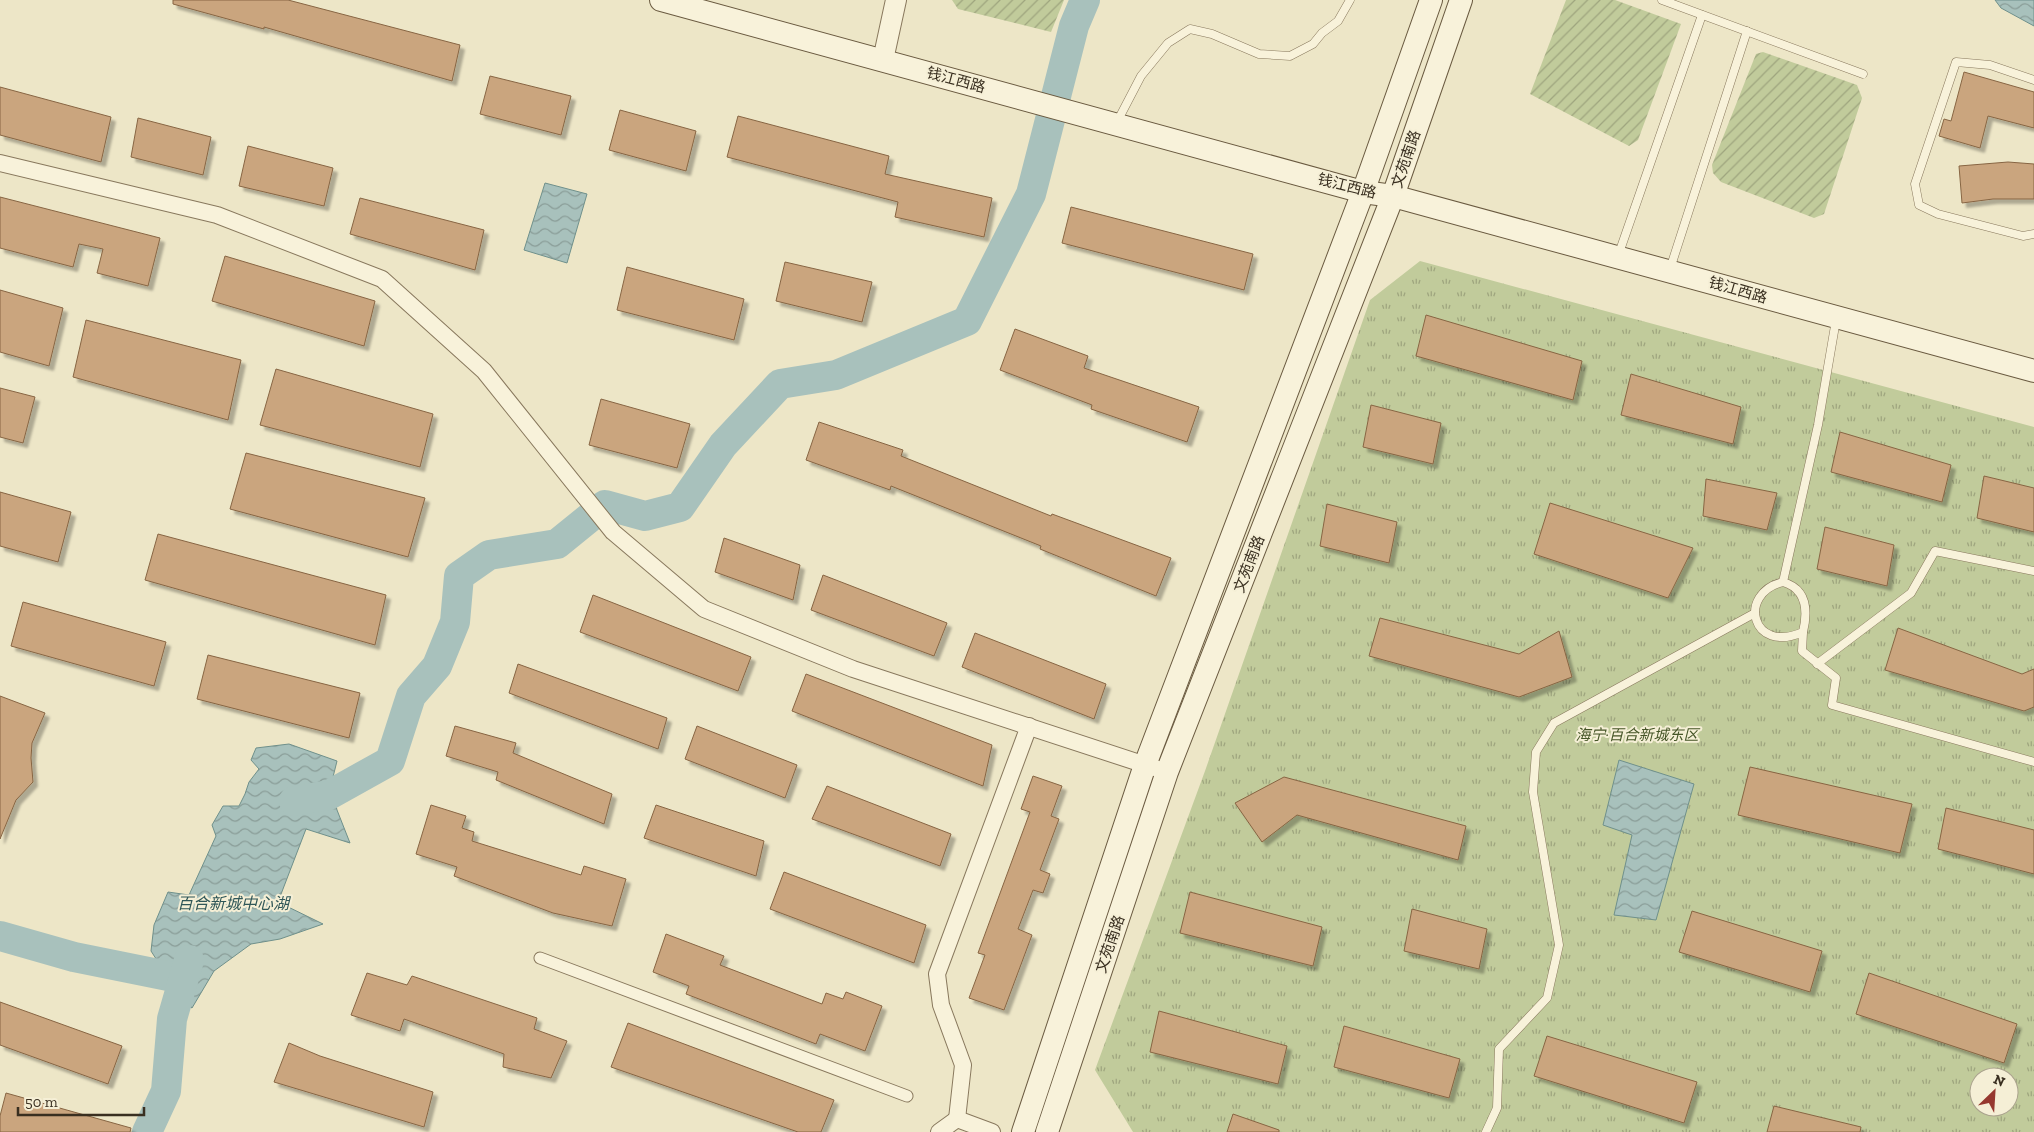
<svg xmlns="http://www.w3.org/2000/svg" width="2034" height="1132" font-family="'Zilla Slab','Noto Sans SC',serif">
	<defs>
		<pattern id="park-tufts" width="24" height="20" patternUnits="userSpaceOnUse" patternTransform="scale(1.25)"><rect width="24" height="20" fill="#c1cb9b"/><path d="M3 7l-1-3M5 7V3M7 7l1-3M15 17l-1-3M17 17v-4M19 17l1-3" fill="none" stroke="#9ea57e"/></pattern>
		<pattern id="garden-furrows" width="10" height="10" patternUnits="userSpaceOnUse" patternTransform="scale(1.25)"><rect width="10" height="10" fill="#c1cb9b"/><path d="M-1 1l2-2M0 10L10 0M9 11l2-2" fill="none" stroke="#9ea57e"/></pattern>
		<pattern id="water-waves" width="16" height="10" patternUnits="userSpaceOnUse" patternTransform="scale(1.25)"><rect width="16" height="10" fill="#a8c1bc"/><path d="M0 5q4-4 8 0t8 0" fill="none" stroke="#8a9d98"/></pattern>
		<filter id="shadow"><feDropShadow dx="4.5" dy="4.5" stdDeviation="1" flood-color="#0004"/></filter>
	</defs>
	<rect width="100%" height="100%" fill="#ede6c7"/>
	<path fill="url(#park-tufts)" fill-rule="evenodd" d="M 1420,261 L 2034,427 L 2034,1132 L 1133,1132 L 1095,1070 L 1205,771 L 1370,300 ZM 1979,1077 L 2009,1077 L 2009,1107 L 1979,1107 Z"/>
	<g fill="url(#garden-furrows)">
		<path d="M 952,0 L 1064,0 L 1051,32 L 958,9 Z"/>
		<path d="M 1566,0 L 1615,0 L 1681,24 L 1638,140 L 1629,146 L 1530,94 Z"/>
		<path d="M 1763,52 L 1857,85 L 1862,98 L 1824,214 L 1814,218 L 1721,182 L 1713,173 L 1712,165 L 1756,54 Z"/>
	</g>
	<g fill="url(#water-waves)" stroke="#6f908b">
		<path d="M 1995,0 L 2034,0 L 2034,26 L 2001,8 Z"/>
		<path d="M 545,183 L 587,194 L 567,263 L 524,250 Z"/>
		<path d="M 289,744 L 337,761 L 331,785 L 337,810 L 350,843 L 306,829 L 278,902 L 323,924 L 280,939 L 251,944 L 214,971 L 192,1008 L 168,994 L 160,965 L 151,951 L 154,925 L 168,892 L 189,895 L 216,836 L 212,825 L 223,806 L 239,806 L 245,794 L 249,782 L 259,769 L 251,760 L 256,748 Z"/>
		<path d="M 1619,760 L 1694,784 L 1656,920 L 1614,915 L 1632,835 L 1603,825 Z"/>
	</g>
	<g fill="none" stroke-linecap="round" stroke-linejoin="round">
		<g stroke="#a8c1bc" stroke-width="30">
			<path d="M 294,801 L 329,795 L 390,761 L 411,696 L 437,666 L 455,622 L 459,576 L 489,555 L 557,544 L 605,505 L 645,516 L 680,507 L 723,445 L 780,384 L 836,375 L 967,321 L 1031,194 L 1074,26 L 1085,0"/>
			<path d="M 0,936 L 74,957 L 183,979"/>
			<path d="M 147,1132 L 166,1091 L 172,1019 L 189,960"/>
		</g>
	</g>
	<g fill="#caa57e" stroke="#876543" filter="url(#shadow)">
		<path d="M 173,0 L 288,0 L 460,45 L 452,81 L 264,27 L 264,29 L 173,4 Z"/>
		<path d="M 1964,72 L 2034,92 L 2034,128 L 1988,116 L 1980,148 L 1939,136 L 1944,119 L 1951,121 Z"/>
		<path d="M 490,76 L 571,96 L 561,135 L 480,114 Z"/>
		<path d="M 0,87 L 111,117 L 101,162 L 0,135 Z"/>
		<path d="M 620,110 L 696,131 L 686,171 L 609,150 Z"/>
		<path d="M 738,116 L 889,156 L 885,174 L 992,198 L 984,237 L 895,217 L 898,202 L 727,157 Z"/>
		<path d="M 138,118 L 211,137 L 203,175 L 131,157 Z"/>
		<path d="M 248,146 L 333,168 L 324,206 L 239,186 Z"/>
		<path d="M 2008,162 L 2034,164 L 2034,199 L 1993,199 L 1962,203 L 1959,166 Z"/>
		<path d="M 0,197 L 160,238 L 148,286 L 97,273 L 103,249 L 79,244 L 73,267 L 0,248 Z"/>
		<path d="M 360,198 L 484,230 L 475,270 L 350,234 Z"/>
		<path d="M 1071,207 L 1253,254 L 1244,290 L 1062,243 Z"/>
		<path d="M 225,256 L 375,301 L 364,346 L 212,301 Z"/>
		<path d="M 785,262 L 872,282 L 862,322 L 776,301 Z"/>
		<path d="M 627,267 L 744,299 L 734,340 L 617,310 Z"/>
		<path d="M 0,290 L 63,308 L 49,366 L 0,352 Z"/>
		<path d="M 1426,315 L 1582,361 L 1573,400 L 1416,356 Z"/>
		<path d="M 86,320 L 241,360 L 228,420 L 73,377 Z"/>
		<path d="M 1015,329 L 1088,356 L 1084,368 L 1199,407 L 1187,442 L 1091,409 L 1092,405 L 1000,370 Z"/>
		<path d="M 276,369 L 433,414 L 420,467 L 260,425 Z"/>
		<path d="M 1631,374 L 1741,407 L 1733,444 L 1621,415 Z"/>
		<path d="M 0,388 L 35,397 L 23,443 L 0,437 Z"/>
		<path d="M 601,399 L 690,424 L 677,468 L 589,445 Z"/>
		<path d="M 1371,405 L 1441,423 L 1433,464 L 1363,447 Z"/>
		<path d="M 819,422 L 903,450 L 901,456 L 1051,516 L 1052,514 L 1171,558 L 1156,596 L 1040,549 L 1041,546 L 891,486 L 890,490 L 806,460 Z"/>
		<path d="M 1840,432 L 1951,465 L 1942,502 L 1831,472 Z"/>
		<path d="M 246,453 L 425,498 L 408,557 L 230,509 Z"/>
		<path d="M 1984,476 L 2034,488 L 2034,532 L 1977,518 Z"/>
		<path d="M 1706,479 L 1777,493 L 1767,530 L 1703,516 Z"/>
		<path d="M 0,492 L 71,512 L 58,562 L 0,546 Z"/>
		<path d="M 1550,503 L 1693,548 L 1668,598 L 1534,554 Z"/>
		<path d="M 1327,504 L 1397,522 L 1389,563 L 1320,546 Z"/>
		<path d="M 1825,527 L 1894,545 L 1887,586 L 1817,569 Z"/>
		<path d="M 158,534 L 386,595 L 375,645 L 145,580 Z"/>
		<path d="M 724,538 L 800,565 L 793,600 L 715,572 Z"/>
		<path d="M 823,575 L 947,623 L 934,656 L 811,610 Z"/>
		<path d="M 593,595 L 751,657 L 738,691 L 580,632 Z"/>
		<path d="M 23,602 L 166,642 L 154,686 L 11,646 Z"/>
		<path d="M 1380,618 L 1519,654 L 1559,631 L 1572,677 L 1519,697 L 1369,656 Z"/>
		<path d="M 1898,628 L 2022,674 L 2034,669 L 2034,707 L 2024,711 L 1885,670 Z"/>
		<path d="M 975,633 L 1106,684 L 1094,719 L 962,667 Z"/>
		<path d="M 208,655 L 360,693 L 349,738 L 197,699 Z"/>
		<path d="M 518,664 L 667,718 L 658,749 L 509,693 Z"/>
		<path d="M 806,674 L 992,745 L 983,786 L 792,711 Z"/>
		<path d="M 0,696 L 45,713 L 32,743 L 31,758 L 33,782 L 16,800 L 0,839 Z"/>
		<path d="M 455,726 L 516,743 L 513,753 L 612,794 L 604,824 L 496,780 L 498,772 L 446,756 Z"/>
		<path d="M 697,726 L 797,765 L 785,798 L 685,759 Z"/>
		<path d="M 1750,767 L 1912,804 L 1900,853 L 1738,815 Z"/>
		<path d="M 1033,776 L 1062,786 L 1051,816 L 1059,819 L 1040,870 L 1050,874 L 1043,893 L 1033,890 L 1018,929 L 1032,935 L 1004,1010 L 969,998 L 985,955 L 978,953 L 1030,812 L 1021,809 Z"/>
		<path d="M 1284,777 L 1466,826 L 1458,860 L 1297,815 L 1262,842 L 1235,803 Z"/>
		<path d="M 827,786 L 951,834 L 940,866 L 812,819 Z"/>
		<path d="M 431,805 L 466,816 L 462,828 L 474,832 L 472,841 L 581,875 L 584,866 L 626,879 L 612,926 L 553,913 L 454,876 L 457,867 L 416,854 Z"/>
		<path d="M 656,805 L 764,841 L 756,876 L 644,838 Z"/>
		<path d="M 1946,808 L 2034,830 L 2034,874 L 1938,849 Z"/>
		<path d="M 784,872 L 926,925 L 914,963 L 770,909 Z"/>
		<path d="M 1190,892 L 1322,927 L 1313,966 L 1180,933 Z"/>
		<path d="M 1412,909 L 1487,929 L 1479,969 L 1404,951 Z"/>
		<path d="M 1692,911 L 1822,951 L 1810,992 L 1679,952 Z"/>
		<path d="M 666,934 L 724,956 L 720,965 L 822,1004 L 826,993 L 843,999 L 846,992 L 882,1006 L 865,1051 L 820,1034 L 816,1044 L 686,994 L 689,986 L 653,972 Z"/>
		<path d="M 367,973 L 407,985 L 412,976 L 537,1018 L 534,1029 L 567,1041 L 551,1078 L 503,1067 L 504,1054 L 404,1019 L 400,1031 L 351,1015 Z"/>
		<path d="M 1869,973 L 2017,1024 L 2004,1063 L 1856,1014 Z"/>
		<path d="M 0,1002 L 122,1046 L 108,1084 L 0,1045 Z"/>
		<path d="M 1159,1011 L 1287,1046 L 1278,1084 L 1150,1052 Z"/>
		<path d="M 628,1023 L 834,1100 L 821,1132 L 798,1132 L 611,1067 Z"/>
		<path d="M 1344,1026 L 1460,1059 L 1449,1098 L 1334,1067 Z"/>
		<path d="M 1547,1036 L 1697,1082 L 1684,1123 L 1534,1076 Z"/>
		<path d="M 289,1043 L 320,1056 L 433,1092 L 424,1127 L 274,1082 Z"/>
		<path d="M 6,1093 L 131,1128 L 130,1132 L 0,1132 L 0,1116 Z"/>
		<path d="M 1774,1106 L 1861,1127 L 1860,1132 L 1767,1132 Z"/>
		<path d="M 1233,1114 L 1279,1130 L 1279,1132 L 1227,1132 Z"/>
	</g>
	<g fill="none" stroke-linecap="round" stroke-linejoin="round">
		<defs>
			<g id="service">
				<path d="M 1662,0 L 1863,74"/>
				<path d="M 2034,80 L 1990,65 L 1956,62 L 1915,184 L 1919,205 L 1938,214 L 2023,236 L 2034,234"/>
				<path d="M 1117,122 L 1141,76 L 1168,43 L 1190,29 L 1212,34 L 1259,54 L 1290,56 L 1313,44 L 1322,33 L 1338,21 L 1350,0"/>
				<path d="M 1618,256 L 1702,15"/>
				<path d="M 1670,269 L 1747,31"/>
				<path d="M 1783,582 C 1807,589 1808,611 1803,632 C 1751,655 1737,593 1783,582 L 1818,425 L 1836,320"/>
				<path d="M 1803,632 L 1802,651 L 1836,678 L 1832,705 L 2034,762"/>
				<path d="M 1817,664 L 1911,593 L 1935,551 L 2034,571"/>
				<path d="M 1486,1132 L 1497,1108 L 1499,1049 L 1547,998 L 1559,945 L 1533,792 L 1536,752 L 1554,723 L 1755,613"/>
			</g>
			<path id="pedestrian" d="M 540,958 L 907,1096"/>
			<g id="minor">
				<path d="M 0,163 L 217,215 L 382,279 L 484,371 L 613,532 L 704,609 L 853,669 L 1167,772"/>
				<path d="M 957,1119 L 963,1065 L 941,1005 L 937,974 L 1029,726"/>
				<path d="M 939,1132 L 957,1119 L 992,1132"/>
			</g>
			<path id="tertiary" d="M 883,60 L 896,0"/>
			<g id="secondary">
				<path d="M 661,0 L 1363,192 L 1393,196 L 2034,371"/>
				<path d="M 1023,1132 L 1145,765 L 1363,192 L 1431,0"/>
				<path d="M 1047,1132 L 1167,772 L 1393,196 L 1461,0"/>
			</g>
		</defs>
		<use href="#service" stroke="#88785d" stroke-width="9"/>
		<use href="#pedestrian" stroke="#88785d" stroke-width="13"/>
		<use href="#minor" stroke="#88785d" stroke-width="18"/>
		<use href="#tertiary" stroke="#88785d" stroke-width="22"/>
		<use href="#secondary" stroke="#6a5a40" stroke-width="24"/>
		<use href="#service" stroke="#f8f2da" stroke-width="8"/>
		<use href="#pedestrian" stroke="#f8f2da" stroke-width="11"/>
		<use href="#minor" stroke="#f8f2da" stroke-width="16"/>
		<use href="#tertiary" stroke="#f8f2da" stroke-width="20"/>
		<use href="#secondary" stroke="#f8f2da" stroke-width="22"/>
	</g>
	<g text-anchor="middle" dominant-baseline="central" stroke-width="4" stroke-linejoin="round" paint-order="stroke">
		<g font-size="15" fill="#392f20" stroke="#f5efd6">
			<text transform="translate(956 80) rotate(15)">钱江西路</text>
			<text transform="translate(1406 159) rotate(-71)">文苑南路</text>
			<text transform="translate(1347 186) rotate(14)">钱江西路</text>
			<text transform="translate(1738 290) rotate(16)">钱江西路</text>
			<text transform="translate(1249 564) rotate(-69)">文苑南路</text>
			<text transform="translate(1110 944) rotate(-71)">文苑南路</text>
		</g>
		<g font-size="15" font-style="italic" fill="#455527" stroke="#f5efd6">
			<text x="1637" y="735">海宁·百合新城东区</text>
		</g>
		<g font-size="16" font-style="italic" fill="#305758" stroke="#f5efd6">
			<text x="233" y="903">百合新城中心湖</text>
		</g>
	</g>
	<g transform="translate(1994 1092) rotate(25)"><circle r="24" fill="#f5efd6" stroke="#aaa28d"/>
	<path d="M0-4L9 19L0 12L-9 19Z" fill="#96382f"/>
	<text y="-8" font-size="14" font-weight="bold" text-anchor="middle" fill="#392f20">N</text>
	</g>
	<path d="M18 1107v8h126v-8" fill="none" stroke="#392f20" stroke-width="2.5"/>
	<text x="25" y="1107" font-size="15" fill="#392f20" stroke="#f5efd6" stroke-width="4" paint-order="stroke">50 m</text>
</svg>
